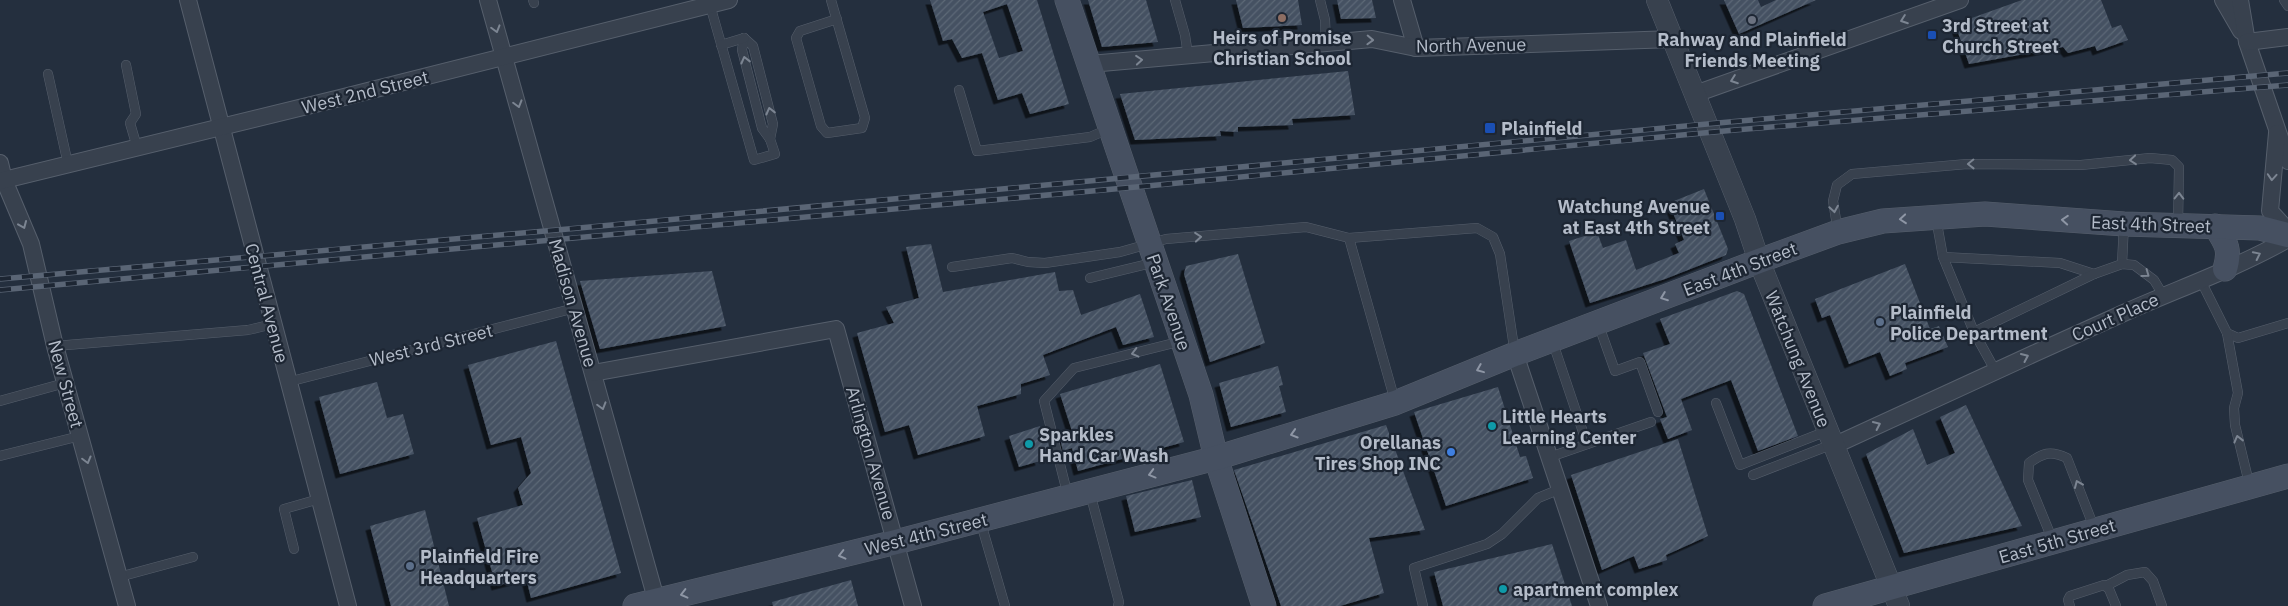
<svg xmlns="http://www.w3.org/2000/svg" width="2288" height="606" font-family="'IBM Plex Sans',sans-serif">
	<defs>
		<pattern id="building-hatch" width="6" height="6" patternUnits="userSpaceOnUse" patternTransform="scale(1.25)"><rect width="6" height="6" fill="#455162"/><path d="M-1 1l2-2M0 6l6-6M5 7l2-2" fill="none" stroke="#5d6877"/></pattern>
		<filter id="shadow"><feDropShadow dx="-4.5" dy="4.5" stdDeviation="0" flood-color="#0009"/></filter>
	</defs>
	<rect width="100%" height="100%" fill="#242f3e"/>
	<g fill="url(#building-hatch)" fill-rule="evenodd" filter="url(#shadow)">
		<path d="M 930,0 L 1037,0 L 1069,104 L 1030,114 L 1022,93 L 998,100 L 982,53 L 962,58 L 952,39 L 943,41 ZM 1007,4 L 1023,51 L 999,58 L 983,12 Z"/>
		<path d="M 1088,0 L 1146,0 L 1158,42 L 1102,47 Z"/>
		<path d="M 1236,0 L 1298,0 L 1302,25 L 1243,28 Z"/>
		<path d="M 1337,0 L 1372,0 L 1376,18 L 1341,19 Z"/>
		<path d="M 1724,0 L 1758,0 L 1761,7 L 1776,0 L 1816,0 L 1739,34 Z"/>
		<path d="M 2022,0 L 2101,0 L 2112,28 L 2121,25 L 2128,40 L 2097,51 L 2095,46 L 2068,53 L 2063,47 L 1969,64 L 1955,24 Z"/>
		<path d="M 1348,71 L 1355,115 L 1292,119 L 1293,125 L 1238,127 L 1238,132 L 1220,131 L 1221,136 L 1135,140 L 1120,94 Z"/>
		<path d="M 1704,189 L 1728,249 L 1726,255 L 1665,279 L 1590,303 L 1569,241 L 1597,232 L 1603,248 L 1626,240 L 1636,270 L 1679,253 L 1675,244 L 1684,240 L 1669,203 Z"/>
		<path d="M 931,244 L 943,292 L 1055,272 L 1059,291 L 1073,290 L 1081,315 L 1140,294 L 1154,337 L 1123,345 L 1116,327 L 1043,355 L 1050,375 L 1021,384 L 1021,394 L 977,406 L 985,436 L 918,455 L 909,425 L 885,432 L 857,333 L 894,323 L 886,307 L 919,298 L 906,247 Z"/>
		<path d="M 1238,254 L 1265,343 L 1210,362 L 1184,274 L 1186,266 Z"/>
		<path d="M 1905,264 L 1930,329 L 1939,326 L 1948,347 L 1905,363 L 1907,369 L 1890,376 L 1880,352 L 1849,364 L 1830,315 L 1822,318 L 1815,299 Z"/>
		<path d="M 712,271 L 726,326 L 600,349 L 580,281 Z"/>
		<path d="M 1737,291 L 1744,294 L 1798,436 L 1758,451 L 1731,380 L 1681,399 L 1692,430 L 1668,439 L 1660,419 L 1667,417 L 1643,353 L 1670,344 L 1660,319 Z"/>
		<path d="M 556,341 L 621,573 L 531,598 L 526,578 L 496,586 L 477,518 L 523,505 L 518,488 L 531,473 L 521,437 L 491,445 L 468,365 Z"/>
		<path d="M 1160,364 L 1184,442 L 1078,471 L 1072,448 L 1063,451 L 1059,434 L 1072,431 L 1060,394 Z"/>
		<path d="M 1278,366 L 1283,385 L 1279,386 L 1286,412 L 1231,427 L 1219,383 Z"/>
		<path d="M 377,382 L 387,418 L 403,414 L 414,454 L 340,474 L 319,397 Z"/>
		<path d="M 1498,387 L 1520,457 L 1526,456 L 1533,478 L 1446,506 L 1414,412 Z"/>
		<path d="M 1966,405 L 2022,526 L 1904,553 L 1866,454 L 1913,429 L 1927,465 L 1955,453 L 1940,417 Z"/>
		<path d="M 1386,425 L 1425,530 L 1369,538 L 1384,593 L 1340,606 L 1281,606 L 1234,470 Z"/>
		<path d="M 1040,426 L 1044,438 L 1047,438 L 1051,454 L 1039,458 L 1040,461 L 1019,467 L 1009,436 Z"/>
		<path d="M 1678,439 L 1708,536 L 1666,555 L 1667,560 L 1639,569 L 1634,556 L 1602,570 L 1571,475 Z"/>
		<path d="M 1192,480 L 1201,517 L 1135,532 L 1126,496 Z"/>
		<path d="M 425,510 L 449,606 L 391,606 L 370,526 Z"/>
		<path d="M 1552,544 L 1572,606 L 1443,606 L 1434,572 Z"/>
		<path d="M 851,580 L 858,606 L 773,606 L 772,602 Z"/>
	</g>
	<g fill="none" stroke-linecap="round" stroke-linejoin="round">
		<defs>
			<g id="service">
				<path d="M 533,0 L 534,3"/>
				<path d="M 831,0 L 865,118 L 862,128 L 827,133 L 821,126 L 796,38 L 800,31 L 837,19"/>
				<path d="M 1175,0 L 1185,35 L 1188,55"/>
				<path d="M 1320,0 L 1325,20 L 1326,43"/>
				<path d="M 2284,0 L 2288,6"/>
				<path d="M 710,5 L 754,160 L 775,154 L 770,139 L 773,124 L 753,46 L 744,38"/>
				<path d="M 744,38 L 742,50 L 762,128 L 770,139"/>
				<path d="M 721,45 L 744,38"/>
				<path d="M 126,65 L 136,114 L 130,123 L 137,147"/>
				<path d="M 48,74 L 68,164"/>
				<path d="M 959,90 L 977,151 L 1090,137 L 1111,128"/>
				<path d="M 1936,218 L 1943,257 L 1974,332 L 1995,370"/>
				<path d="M 1838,232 L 1833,201 L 1837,185 L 1852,174 L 1967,164 L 2081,165 L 2150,158 L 2172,160 L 2179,167 L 2178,225"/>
				<path d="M 1349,238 L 1395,401"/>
				<path d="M 1943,257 L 2060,263 L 2094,274"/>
				<path d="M 2122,264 L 2124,224"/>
				<path d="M 952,267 L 1012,258 L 1028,262 L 1045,263 L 1120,252 L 1166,239 L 1306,227 L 1349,238 L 1477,228 L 1493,237 L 1500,254 L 1515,354"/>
				<path d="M 1090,278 L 1156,262"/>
				<path d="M 2200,279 L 2227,333 L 2238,338 L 2288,323"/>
				<path d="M 1598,323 L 1615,371 L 1640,362 L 1658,412"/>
				<path d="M 1974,332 L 2094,274 L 2122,264 L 2134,265 L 2154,280 L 2163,295"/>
				<path d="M 2227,333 L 2238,393 L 2234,408 L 2235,425 L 2250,487"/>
				<path d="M 1552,340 L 1587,444"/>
				<path d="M 55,346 L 248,330 L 273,324"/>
				<path d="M 288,382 L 575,308"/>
				<path d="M 0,401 L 65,383"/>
				<path d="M 1716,403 L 1740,465 L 1827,431"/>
				<path d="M 0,456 L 80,436"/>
				<path d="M 1550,457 L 1651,422"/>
				<path d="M 1753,475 L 1833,444"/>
				<path d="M 1090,493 L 1119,602 L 1118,606"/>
				<path d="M 1068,496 L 1044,401 L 1074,368 L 1182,341"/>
				<path d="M 980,520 L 1005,606"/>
				<path d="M 2053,541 L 2028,480 L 2029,463 C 2043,453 2050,450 2067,458 L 2095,530"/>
				<path d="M 294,549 L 284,509 L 319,499"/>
				<path d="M 119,577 L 193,557"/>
				<path d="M 2106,586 L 2127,575 L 2145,572 L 2153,581 L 2162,606"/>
				<path d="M 1423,606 L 1414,568 L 1487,544 L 1502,534 L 1538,498 L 1560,489"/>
				<path d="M 2070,606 L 2068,600 L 2070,596 L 2104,585 L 2109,589 L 2116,606"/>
			</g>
			<g id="minor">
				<path d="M 188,0 L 348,606"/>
				<path d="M 488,0 L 658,606"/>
				<path d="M 1402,0 L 1416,48"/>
				<path d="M 2223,0 L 2241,31"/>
				<path d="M 2240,0 L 2247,42 L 2288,161"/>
				<path d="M 2247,42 L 2288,37"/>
				<path d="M 1090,64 L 1372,39 L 1416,48 L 1673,39"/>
				<path d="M 1695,94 L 1960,0"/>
				<path d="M 2277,133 L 2270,211 L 2288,231"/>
				<path d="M 0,163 L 4,180 L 31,244 L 55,346 L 127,606"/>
				<path d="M 0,181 L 340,98 L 729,0"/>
				<path d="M 1515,354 L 1599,606"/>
				<path d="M 593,373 L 836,329 L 913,606"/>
				<path d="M 1833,446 C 1930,401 2028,356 2126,312 C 2180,288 2237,268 2288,239"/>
			</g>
			<path id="tertiary" d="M 1657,0 L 1745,219 L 1759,261 L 1899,606"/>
			<g id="secondary">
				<path d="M 1067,0 L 1201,395 L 1216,458 L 1264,606"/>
				<path d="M 2215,226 C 2226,243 2231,249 2225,269"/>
				<path d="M 635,606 L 896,542 L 1216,458 L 1395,403 L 1515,354 L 1759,261 L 1838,232 L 1883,221 L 1985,214 L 2124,224 L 2260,228 L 2288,235"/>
				<path d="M 1825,606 L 2288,476"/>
			</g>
		</defs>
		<use href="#service" stroke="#565f6c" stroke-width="10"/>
		<use href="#minor" stroke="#565f6c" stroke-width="18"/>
		<use href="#tertiary" stroke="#565f6c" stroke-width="22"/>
		<use href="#secondary" stroke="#565f6c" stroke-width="25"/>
		<use href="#service" stroke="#38414e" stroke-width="9"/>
		<use href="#minor" stroke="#38414e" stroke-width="16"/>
		<use href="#tertiary" stroke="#38414e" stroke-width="21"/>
		<use href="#secondary" stroke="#465061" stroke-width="24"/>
		<defs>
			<g id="rail">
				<path d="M 0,279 L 568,229 L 1729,122 L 2288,73"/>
				<path d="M 0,290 L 1147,186 L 1735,130 L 2288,85"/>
			</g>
		</defs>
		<use href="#rail" stroke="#5a6575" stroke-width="5.5"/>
		<use href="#rail" stroke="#1d2633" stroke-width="4" stroke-dasharray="11" stroke-linecap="butt"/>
	</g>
	<defs><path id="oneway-chevron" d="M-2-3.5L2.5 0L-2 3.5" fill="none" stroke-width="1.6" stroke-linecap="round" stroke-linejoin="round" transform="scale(1.25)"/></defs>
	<g stroke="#7c8592">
		<use href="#oneway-chevron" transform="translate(1904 20) rotate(160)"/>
		<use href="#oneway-chevron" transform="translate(496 29) rotate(74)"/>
		<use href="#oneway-chevron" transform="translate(1370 40) rotate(2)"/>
		<use href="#oneway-chevron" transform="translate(745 60) rotate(-104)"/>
		<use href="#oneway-chevron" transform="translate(1139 60) rotate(-5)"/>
		<use href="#oneway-chevron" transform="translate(1734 80) rotate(160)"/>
		<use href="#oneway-chevron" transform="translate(518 104) rotate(74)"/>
		<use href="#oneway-chevron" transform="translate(770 111) rotate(-104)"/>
		<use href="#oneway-chevron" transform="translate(2133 160) rotate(175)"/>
		<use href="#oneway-chevron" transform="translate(1971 164) rotate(179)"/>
		<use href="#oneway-chevron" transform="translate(2272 177) rotate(94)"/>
		<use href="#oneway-chevron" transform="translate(2179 196) rotate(-89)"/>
		<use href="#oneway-chevron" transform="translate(1834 209) rotate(81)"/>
		<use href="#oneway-chevron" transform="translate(23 225) rotate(67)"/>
		<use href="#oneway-chevron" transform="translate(1198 237) rotate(-5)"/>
		<use href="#oneway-chevron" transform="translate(2257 255) rotate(-26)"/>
		<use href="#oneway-chevron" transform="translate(2146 274) rotate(36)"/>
		<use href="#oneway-chevron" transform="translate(1135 353) rotate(166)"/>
		<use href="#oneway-chevron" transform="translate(2025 357) rotate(-24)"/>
		<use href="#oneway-chevron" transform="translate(602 406) rotate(74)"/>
		<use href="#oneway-chevron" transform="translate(1877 425) rotate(-25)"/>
		<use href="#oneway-chevron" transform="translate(2238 439) rotate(-104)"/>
		<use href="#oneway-chevron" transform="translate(87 460) rotate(75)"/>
		<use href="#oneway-chevron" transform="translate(2078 484) rotate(-113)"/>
	</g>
	<g stroke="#8e96a5">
		<use href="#oneway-chevron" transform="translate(1903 219) rotate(175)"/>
		<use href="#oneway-chevron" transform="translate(2065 220) rotate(-176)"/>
		<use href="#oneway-chevron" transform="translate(1664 297) rotate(159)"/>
		<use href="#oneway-chevron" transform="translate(1480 369) rotate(158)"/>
		<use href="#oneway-chevron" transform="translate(1294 434) rotate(163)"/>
		<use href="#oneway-chevron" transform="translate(1152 474) rotate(165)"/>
		<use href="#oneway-chevron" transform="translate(842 555) rotate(166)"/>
		<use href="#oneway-chevron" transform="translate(684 594) rotate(166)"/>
	</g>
	<circle fill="#8d6e63" stroke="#1d2633" stroke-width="2" cx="1282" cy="18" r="5"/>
	<circle fill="#6b7280" stroke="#1d2633" stroke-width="2" cx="1752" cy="20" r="5"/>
	<g fill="#1a4fb4" stroke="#1d2633" stroke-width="2">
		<rect x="1927" y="30" width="10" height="10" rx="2.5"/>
		<rect x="1484" y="122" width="12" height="12" rx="2.5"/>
		<rect x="1715" y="211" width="10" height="10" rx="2.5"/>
	</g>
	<g fill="#5c6f8a" stroke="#1d2633" stroke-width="2">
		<circle cx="1880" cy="322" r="5"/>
		<circle cx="410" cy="566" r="5"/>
	</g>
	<g fill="#0f9aa8" stroke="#1d2633" stroke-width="2">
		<circle cx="1492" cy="426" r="5"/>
		<circle cx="1029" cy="444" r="5"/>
		<circle cx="1503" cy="589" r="5"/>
	</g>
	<circle fill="#3f7fe0" stroke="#1d2633" stroke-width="2" cx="1451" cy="452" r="5"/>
	<g text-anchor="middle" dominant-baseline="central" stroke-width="4.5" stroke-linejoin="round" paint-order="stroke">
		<g font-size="18" font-weight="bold" fill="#b4bcc9" stroke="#1d2633" text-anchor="start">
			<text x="1942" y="25">3rd Street at<tspan x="1942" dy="21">Church Street</tspan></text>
			<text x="1282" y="37" text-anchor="middle">Heirs of Promise<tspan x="1282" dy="21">Christian School</tspan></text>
			<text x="1752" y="39" text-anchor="middle">Rahway and Plainfield<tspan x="1752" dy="21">Friends Meeting</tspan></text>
			<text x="1501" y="128">Plainfield</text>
			<text x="1710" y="206" text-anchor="end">Watchung Avenue<tspan x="1710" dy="21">at East 4th Street</tspan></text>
			<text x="1890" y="312">Plainfield<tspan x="1890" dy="21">Police Department</tspan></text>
			<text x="1502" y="416">Little Hearts<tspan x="1502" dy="21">Learning Center</tspan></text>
			<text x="1039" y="434">Sparkles<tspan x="1039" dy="21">Hand Car Wash</tspan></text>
			<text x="1441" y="442" text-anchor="end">Orellanas<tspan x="1441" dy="21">Tires Shop INC</tspan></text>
			<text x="420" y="556">Plainfield Fire<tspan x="420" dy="21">Headquarters</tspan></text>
			<text x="1513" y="589">apartment complex</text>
		</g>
		<g font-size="18" fill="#b4bcc9" stroke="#1d2633">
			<text transform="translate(1471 45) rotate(-1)">North Avenue</text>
			<text transform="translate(365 92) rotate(-14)">West 2nd Street</text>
			<text transform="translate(2151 224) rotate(2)">East 4th Street</text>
			<text transform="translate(1740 269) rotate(-21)">East 4th Street</text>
			<text transform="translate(1169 302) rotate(71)">Park Avenue</text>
			<text transform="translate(267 303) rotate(75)">Central Avenue</text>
			<text transform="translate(573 303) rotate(74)">Madison Avenue</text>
			<text transform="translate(2115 317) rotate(-24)">Court Place</text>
			<text transform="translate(431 345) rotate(-14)">West 3rd Street</text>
			<text transform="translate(1798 359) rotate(68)">Watchung Avenue</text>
			<text transform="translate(66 384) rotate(75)">New Street</text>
			<text transform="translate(871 453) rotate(74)">Arlington Avenue</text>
			<text transform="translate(926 534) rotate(-14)">West 4th Street</text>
			<text transform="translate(2057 541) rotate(-16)">East 5th Street</text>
		</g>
	</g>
</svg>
